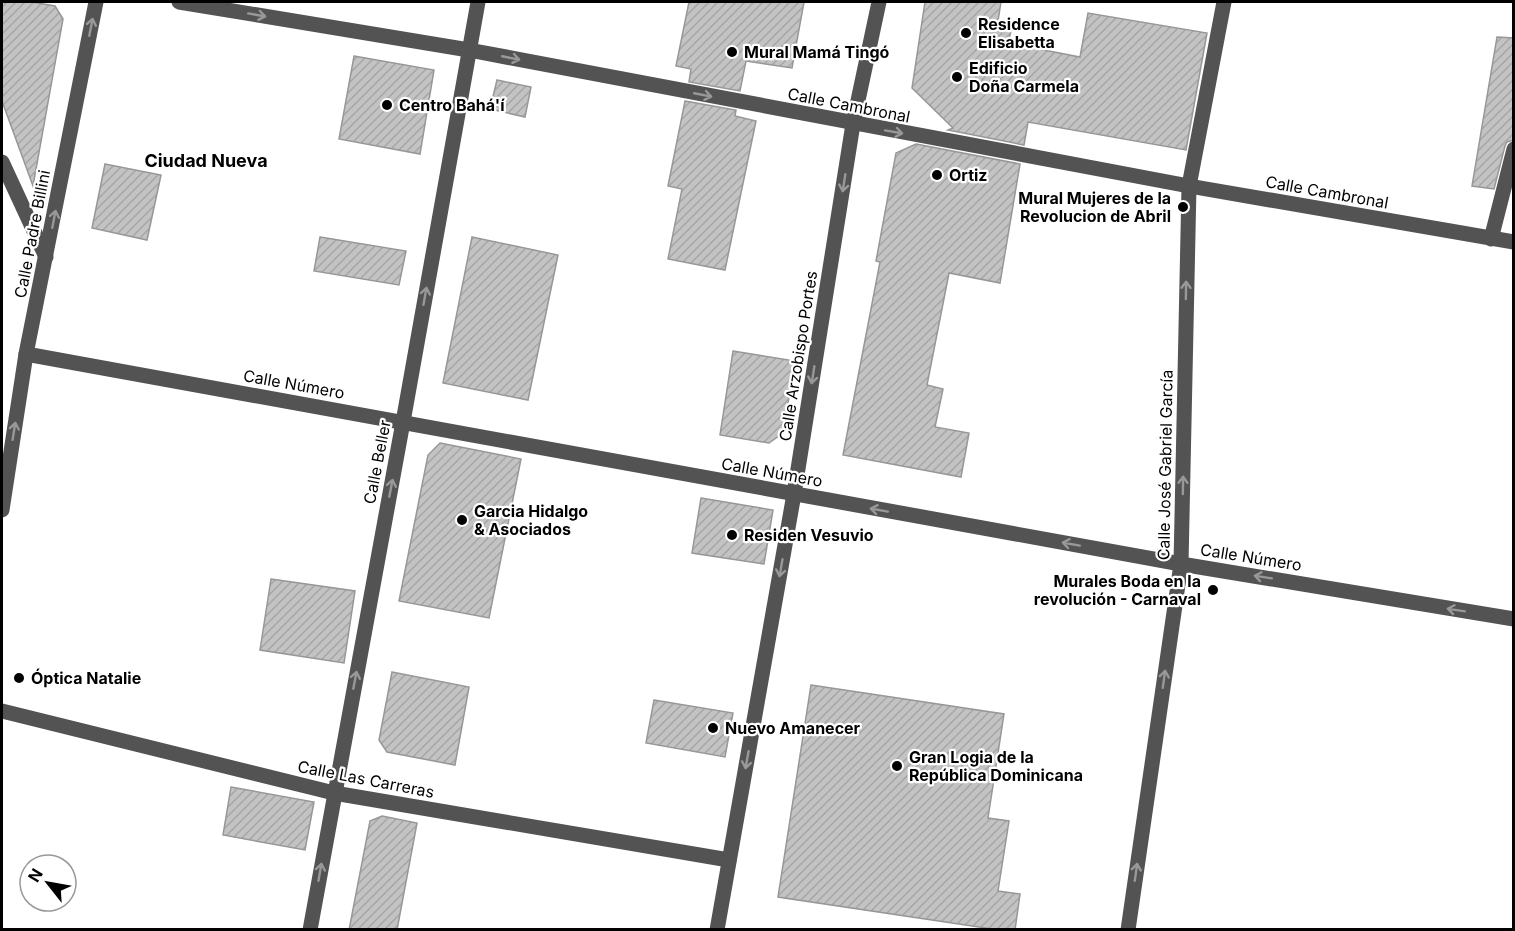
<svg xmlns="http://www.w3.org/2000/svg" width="1515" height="931" font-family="Inter,sans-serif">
	<defs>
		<pattern id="building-hatch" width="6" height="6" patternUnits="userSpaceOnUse" patternTransform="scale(1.5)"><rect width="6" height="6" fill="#c3c3c3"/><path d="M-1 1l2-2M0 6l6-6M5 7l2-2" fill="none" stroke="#a6a6a6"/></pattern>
	</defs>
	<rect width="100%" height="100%" fill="#fff"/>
	<g fill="url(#building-hatch)" stroke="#979797" stroke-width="1.5">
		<path d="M 2,2 L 32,2 L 55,6 L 63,19 L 33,186 L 2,101 Z"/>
		<path d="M 689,2 L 804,2 L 792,68 L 746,61 L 740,91 L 689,82 L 691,69 L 676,66 Z"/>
		<path d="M 925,2 L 1001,2 L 998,21 L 1013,23 L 1008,43 L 1080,57 L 1088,13 L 1207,33 L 1186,150 L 1028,122 L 1024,145 L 948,130 L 953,128 L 912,88 Z"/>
		<path d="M 1497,37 L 1514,38 L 1514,140 L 1507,142 L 1505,146 L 1494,189 L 1472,186 Z"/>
		<path d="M 354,56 L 434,70 L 420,154 L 339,139 Z"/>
		<path d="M 497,80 L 531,87 L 525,117 L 490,109 Z"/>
		<path d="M 685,101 L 736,110 L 735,116 L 756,121 L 725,270 L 668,259 L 682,189 L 668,186 Z"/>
		<path d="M 916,144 L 1020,164 L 1000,283 L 949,273 L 927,385 L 943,389 L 935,427 L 969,433 L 961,477 L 843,455 L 880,262 L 876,261 L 896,153 Z"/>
		<path d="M 105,164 L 161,175 L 147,240 L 92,228 Z"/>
		<path d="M 320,237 L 406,251 L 399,285 L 314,271 Z"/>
		<path d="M 472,237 L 558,255 L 528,400 L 443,383 Z"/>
		<path d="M 733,351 L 795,361 L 783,433 L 769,443 L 720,435 Z"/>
		<path d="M 440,443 L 521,459 L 489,618 L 399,601 L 428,455 Z"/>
		<path d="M 701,498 L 773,510 L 764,564 L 692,553 Z"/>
		<path d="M 271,579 L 355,591 L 344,663 L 260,650 Z"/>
		<path d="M 392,672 L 469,687 L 455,765 L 387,752 L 379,740 Z"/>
		<path d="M 811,685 L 1004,714 L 988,818 L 1009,821 L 998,891 L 1020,894 L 1015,930 L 999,930 L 778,897 Z"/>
		<path d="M 654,700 L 733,713 L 725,757 L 646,743 Z"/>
		<path d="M 231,787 L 314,802 L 305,850 L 223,835 Z"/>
		<path d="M 382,816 L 417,823 L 397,930 L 349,930 L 370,821 Z"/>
	</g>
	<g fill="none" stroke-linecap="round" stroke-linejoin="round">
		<g stroke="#535353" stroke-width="15">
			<path d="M 179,2 L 469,50 L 1189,186 L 1514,242"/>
			<path d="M 2,162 L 46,257"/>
			<path d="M 1491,239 L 1514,149"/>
			<path d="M 26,354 L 1181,564 L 1514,619"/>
			<path d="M 2,510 L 26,354 L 96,2"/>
			<path d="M 2,711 L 334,793 L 729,860"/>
			<path d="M 310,930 L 403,422 L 478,2"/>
			<path d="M 717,930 L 794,494 L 853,124 L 879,2"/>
			<path d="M 1128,930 L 1181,564 L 1189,186 L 1224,2"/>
		</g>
	</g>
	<defs><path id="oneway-shaft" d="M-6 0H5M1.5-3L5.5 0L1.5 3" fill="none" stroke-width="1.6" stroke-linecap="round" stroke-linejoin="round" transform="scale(1.5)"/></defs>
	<g stroke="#989898">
		<use href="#oneway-shaft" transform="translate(257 15) rotate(10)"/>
		<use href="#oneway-shaft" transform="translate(91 27) rotate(-79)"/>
		<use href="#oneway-shaft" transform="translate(511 58) rotate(11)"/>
		<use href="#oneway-shaft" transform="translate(703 95) rotate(11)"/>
		<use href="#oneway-shaft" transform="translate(894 132) rotate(10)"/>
		<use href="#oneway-shaft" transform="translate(844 183) rotate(99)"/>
		<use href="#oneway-shaft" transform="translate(54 219) rotate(-79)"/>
		<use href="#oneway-shaft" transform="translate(1186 290) rotate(-89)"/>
		<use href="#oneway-shaft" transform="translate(425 296) rotate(-80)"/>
		<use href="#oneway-shaft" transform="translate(813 375) rotate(99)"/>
		<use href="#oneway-shaft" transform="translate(14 431) rotate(-81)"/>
		<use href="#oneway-shaft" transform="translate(1183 485) rotate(-89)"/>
		<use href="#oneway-shaft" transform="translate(391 488) rotate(-79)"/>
		<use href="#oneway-shaft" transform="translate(879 510) rotate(-170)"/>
		<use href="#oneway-shaft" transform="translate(1071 544) rotate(-170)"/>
		<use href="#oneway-shaft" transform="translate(781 568) rotate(100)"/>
		<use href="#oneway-shaft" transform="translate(1263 577) rotate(-171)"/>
		<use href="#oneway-shaft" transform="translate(1456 610) rotate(-171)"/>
		<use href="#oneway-shaft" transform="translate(1164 679) rotate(-82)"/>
		<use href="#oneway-shaft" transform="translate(355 680) rotate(-79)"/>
		<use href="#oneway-shaft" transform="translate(747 760) rotate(100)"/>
		<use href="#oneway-shaft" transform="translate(320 872) rotate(-80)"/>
		<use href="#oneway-shaft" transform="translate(1136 872) rotate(-82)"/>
	</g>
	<g fill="#000" stroke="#fff" stroke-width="2">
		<circle cx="966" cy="33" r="6"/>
		<circle cx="732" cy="52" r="6"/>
		<circle cx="957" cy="77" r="6"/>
		<circle cx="387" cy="105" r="6"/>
		<circle cx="937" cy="175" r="6"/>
		<circle cx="1183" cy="207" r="6"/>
		<circle cx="462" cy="520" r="6"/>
		<circle cx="732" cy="535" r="6"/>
		<circle cx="1213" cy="590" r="6"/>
		<circle cx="19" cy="678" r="6"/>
		<circle cx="713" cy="728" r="6"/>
		<circle cx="897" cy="766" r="6"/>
	</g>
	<g text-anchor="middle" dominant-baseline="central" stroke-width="4.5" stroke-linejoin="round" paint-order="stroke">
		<g font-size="16" font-weight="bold" fill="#000" stroke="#fff" text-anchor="start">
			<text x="978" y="24">Residence<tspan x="978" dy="18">Elisabetta</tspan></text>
			<text x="744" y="52">Mural Mamá Tingó</text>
			<text x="969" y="68">Edificio<tspan x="969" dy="18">Doña Carmela</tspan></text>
			<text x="399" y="105">Centro Bahá'í</text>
			<text x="949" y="175">Ortiz</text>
			<text x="1171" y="198" text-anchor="end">Mural Mujeres de la<tspan x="1171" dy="18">Revolucion de Abril</tspan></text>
			<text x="474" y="511">Garcia Hidalgo<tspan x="474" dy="18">&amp; Asociados</tspan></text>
			<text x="744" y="535">Residen Vesuvio</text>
			<text x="1201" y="581" text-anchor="end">Murales Boda en la<tspan x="1201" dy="18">revolución - Carnaval</tspan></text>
			<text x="31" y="678">Óptica Natalie</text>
			<text x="725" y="728">Nuevo Amanecer</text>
			<text x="909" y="757">Gran Logia de la<tspan x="909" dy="18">República Dominicana</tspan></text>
		</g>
		<g font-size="16" fill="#000" stroke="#fff">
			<text transform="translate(849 105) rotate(11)">Calle Cambronal</text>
			<text transform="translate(1327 192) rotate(10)">Calle Cambronal</text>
			<text transform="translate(32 234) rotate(-79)">Calle Padre Billini</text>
			<text transform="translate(798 356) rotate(-81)">Calle Arzobispo Portes</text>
			<text transform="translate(294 384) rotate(10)">Calle Número</text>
			<text transform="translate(377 462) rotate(-79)">Calle Beller</text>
			<text transform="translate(1165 465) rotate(-89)">Calle José Gabriel García</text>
			<text transform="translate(772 472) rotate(10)">Calle Número</text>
			<text transform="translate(1251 557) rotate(9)">Calle Número</text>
			<text transform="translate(366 779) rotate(11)">Calle Las Carreras</text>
		</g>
		<g font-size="18" font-weight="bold" fill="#000" stroke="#fff">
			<text x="206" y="160">Ciudad Nueva</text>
		</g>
	</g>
	<rect width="1515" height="931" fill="none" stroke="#000000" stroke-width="6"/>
	<g transform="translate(48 883) rotate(301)"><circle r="28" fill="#ffffff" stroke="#999999" stroke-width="1.5"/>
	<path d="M0-4.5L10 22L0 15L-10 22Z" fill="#000000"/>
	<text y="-9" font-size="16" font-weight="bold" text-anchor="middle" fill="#000000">N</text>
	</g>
</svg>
